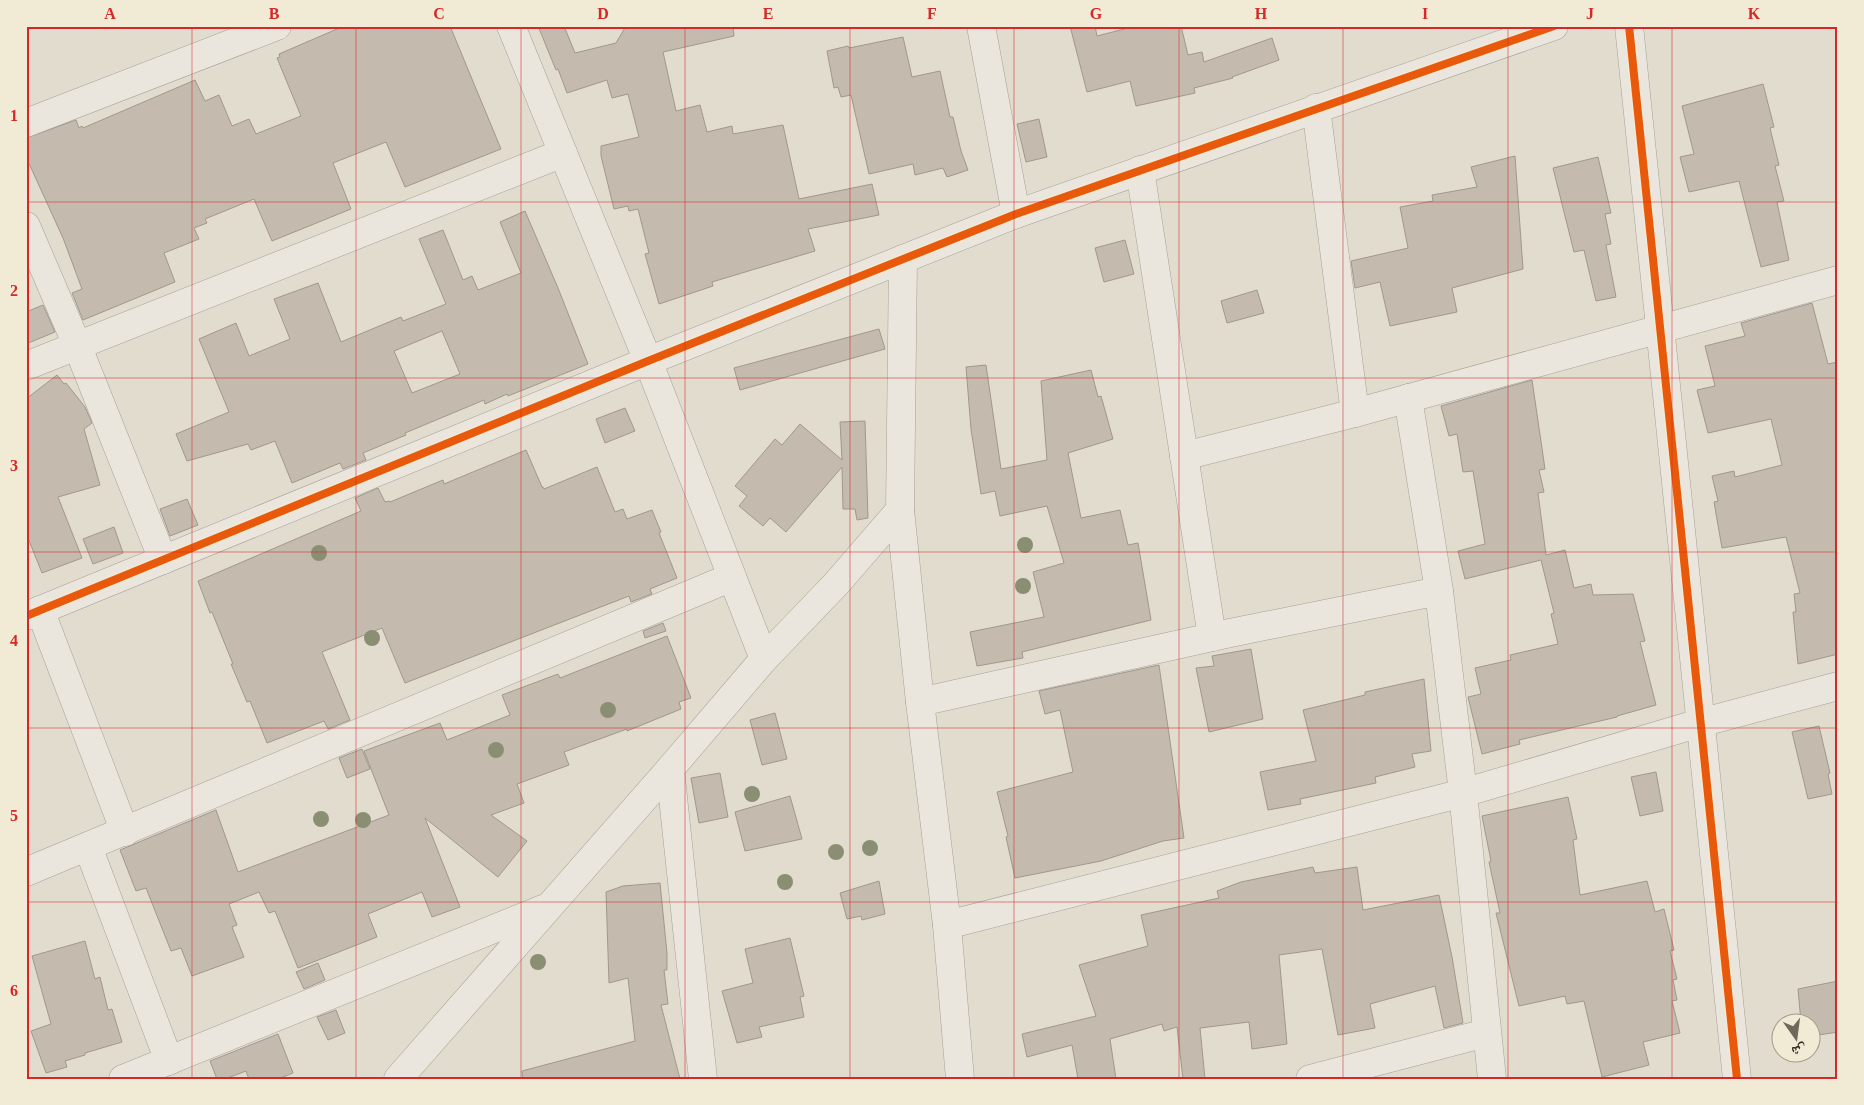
<svg xmlns="http://www.w3.org/2000/svg" width="1864" height="1105" font-family="'Times New Roman','Noto Naskh Arabic',serif">
	<rect width="100%" height="100%" fill="#e1dccd"/>
	<g fill="#c4bbae" stroke="#a1988d" fill-rule="evenodd">
		<path d="M 344,26 L 450,26 L 501,149 L 405,187 L 386,142 L 333,163 L 351,209 L 272,241 L 254,199 L 205,219 L 207,223 L 194,228 L 199,239 L 164,253 L 175,282 L 83,320 L 72,293 L 82,289 L 63,238 L 26,157 L 26,138 L 76,120 L 79,128 L 82,126 L 83,128 L 195,80 L 205,101 L 219,95 L 232,126 L 249,119 L 256,134 L 301,116 L 277,58 L 280,57 L 279,54 Z"/>
		<path d="M 538,26 L 564,26 L 575,53 L 616,43 L 626,26 L 733,26 L 734,36 L 663,52 L 676,111 L 700,105 L 707,132 L 732,126 L 733,134 L 783,125 L 799,199 L 872,184 L 879,215 L 808,229 L 815,251 L 712,282 L 713,286 L 659,304 L 645,254 L 649,253 L 638,209 L 629,211 L 628,206 L 614,209 L 601,156 L 601,146 L 639,137 L 628,94 L 612,98 L 607,80 L 567,93 L 558,69 L 556,70 Z"/>
		<path d="M 1070,26 L 1095,26 L 1097,36 L 1136,26 L 1181,26 L 1188,55 L 1202,52 L 1204,62 L 1272,38 L 1279,60 L 1232,77 L 1233,78 L 1194,88 L 1195,93 L 1136,106 L 1130,81 L 1087,92 Z"/>
		<path d="M 903,37 L 912,77 L 940,71 L 950,117 L 953,117 L 961,151 L 968,170 L 947,177 L 943,168 L 915,175 L 913,164 L 869,174 L 851,95 L 841,97 L 838,87 L 834,88 L 827,51 L 848,46 L 849,48 Z"/>
		<path d="M 1763,84 L 1774,127 L 1770,128 L 1779,165 L 1775,166 L 1784,201 L 1777,202 L 1789,260 L 1761,267 L 1739,181 L 1689,192 L 1680,157 L 1694,154 L 1682,106 Z"/>
		<path d="M 1039,119 L 1047,157 L 1026,162 L 1017,124 Z"/>
		<path d="M 1515,156 L 1523,269 L 1452,288 L 1457,312 L 1390,326 L 1380,282 L 1355,288 L 1351,261 L 1408,248 L 1400,207 L 1433,201 L 1432,195 L 1477,187 L 1471,167 Z"/>
		<path d="M 1598,157 L 1611,213 L 1605,214 L 1611,244 L 1606,245 L 1616,297 L 1596,301 L 1584,250 L 1574,252 L 1553,168 Z"/>
		<path d="M 525,211 L 558,288 L 588,364 L 508,396 L 507,394 L 485,404 L 484,400 L 405,433 L 406,435 L 363,453 L 366,460 L 343,469 L 340,463 L 292,483 L 275,441 L 251,450 L 248,444 L 187,461 L 176,434 L 229,412 L 199,339 L 236,323 L 249,356 L 290,339 L 274,299 L 318,283 L 341,342 L 401,317 L 403,321 L 446,304 L 419,239 L 443,230 L 463,280 L 472,276 L 478,290 L 521,273 L 500,222 ZM 442,331 L 460,374 L 412,393 L 394,351 Z"/>
		<path d="M 1125,240 L 1134,274 L 1104,282 L 1095,248 Z"/>
		<path d="M 1257,290 L 1264,313 L 1227,323 L 1221,301 Z"/>
		<path d="M 1812,303 L 1828,364 L 1838,362 L 1838,654 L 1798,664 L 1793,612 L 1796,612 L 1794,594 L 1800,593 L 1786,537 L 1722,548 L 1714,502 L 1718,501 L 1712,476 L 1734,471 L 1735,477 L 1782,465 L 1771,419 L 1708,433 L 1697,390 L 1715,386 L 1705,346 L 1745,336 L 1741,323 Z"/>
		<path d="M 43,305 L 55,332 L 26,344 L 26,312 Z"/>
		<path d="M 879,329 L 885,349 L 740,390 L 734,368 Z"/>
		<path d="M 986,365 L 1001,469 L 1047,460 L 1041,381 L 1091,370 L 1098,397 L 1101,396 L 1113,439 L 1068,453 L 1081,518 L 1120,510 L 1128,545 L 1138,543 L 1151,620 L 1022,652 L 1023,658 L 977,666 L 970,632 L 1044,617 L 1033,572 L 1064,563 L 1047,506 L 1000,516 L 995,491 L 981,494 L 971,429 L 966,367 Z"/>
		<path d="M 57,375 L 64,384 L 66,383 L 85,407 L 92,423 L 84,429 L 100,485 L 58,497 L 82,558 L 42,573 L 26,533 L 26,399 Z"/>
		<path d="M 1532,380 L 1545,469 L 1539,470 L 1544,492 L 1538,493 L 1546,555 L 1565,550 L 1574,588 L 1591,584 L 1593,595 L 1633,594 L 1645,641 L 1640,642 L 1656,705 L 1617,716 L 1617,717 L 1519,740 L 1520,744 L 1482,754 L 1468,697 L 1481,694 L 1475,668 L 1511,660 L 1510,655 L 1558,644 L 1551,614 L 1554,613 L 1541,560 L 1465,579 L 1458,551 L 1485,544 L 1473,471 L 1463,472 L 1457,434 L 1449,436 L 1441,406 Z"/>
		<path d="M 625,408 L 635,431 L 605,443 L 596,419 Z"/>
		<path d="M 865,421 L 868,518 L 857,520 L 855,509 L 843,509 L 842,467 L 786,532 L 770,518 L 763,526 L 739,506 L 747,496 L 735,486 L 775,439 L 782,445 L 800,424 L 842,460 L 840,422 Z"/>
		<path d="M 526,450 L 542,487 L 543,487 L 544,489 L 597,467 L 615,512 L 623,509 L 627,519 L 652,510 L 661,532 L 659,533 L 677,578 L 650,589 L 652,594 L 631,602 L 629,596 L 405,683 L 382,628 L 322,652 L 350,720 L 328,729 L 324,721 L 267,743 L 250,701 L 247,702 L 231,664 L 233,664 L 212,612 L 210,613 L 198,581 L 361,511 L 355,498 L 378,488 L 385,502 L 389,501 L 390,502 L 443,480 L 444,484 Z"/>
		<path d="M 187,499 L 198,525 L 170,536 L 160,509 Z"/>
		<path d="M 114,527 L 123,553 L 93,564 L 83,539 Z"/>
		<path d="M 663,623 L 666,631 L 645,638 L 643,631 Z"/>
		<path d="M 667,636 L 691,698 L 679,702 L 681,709 L 627,731 L 627,729 L 564,752 L 569,765 L 517,784 L 524,803 L 491,815 L 527,841 L 498,877 L 425,818 L 460,907 L 432,917 L 422,892 L 368,914 L 377,937 L 298,968 L 275,911 L 269,913 L 259,892 L 229,904 L 237,925 L 232,927 L 244,957 L 192,976 L 181,948 L 171,951 L 146,888 L 136,891 L 120,850 L 216,810 L 238,872 L 389,815 L 364,751 L 440,723 L 447,740 L 510,715 L 502,695 L 558,674 L 560,678 Z"/>
		<path d="M 1251,649 L 1263,719 L 1209,732 L 1196,668 L 1214,666 L 1212,656 Z"/>
		<path d="M 1159,665 L 1184,838 L 1163,841 L 1101,861 L 1015,878 L 1006,837 L 1008,836 L 997,792 L 1073,772 L 1060,710 L 1045,714 L 1039,691 Z"/>
		<path d="M 1424,679 L 1431,751 L 1412,754 L 1415,767 L 1375,777 L 1376,783 L 1300,799 L 1301,804 L 1268,810 L 1260,772 L 1316,761 L 1303,710 L 1365,695 L 1365,692 Z"/>
		<path d="M 775,713 L 787,759 L 762,765 L 750,720 Z"/>
		<path d="M 1819,726 L 1830,773 L 1828,774 L 1832,794 L 1808,799 L 1792,732 Z"/>
		<path d="M 362,749 L 370,769 L 347,778 L 339,758 Z"/>
		<path d="M 1656,772 L 1663,811 L 1640,816 L 1631,777 Z"/>
		<path d="M 720,773 L 728,817 L 699,823 L 691,778 Z"/>
		<path d="M 790,796 L 802,839 L 745,851 L 735,812 Z"/>
		<path d="M 1568,797 L 1577,839 L 1573,840 L 1580,895 L 1647,881 L 1655,912 L 1664,909 L 1674,950 L 1670,951 L 1677,979 L 1673,980 L 1677,1000 L 1672,1001 L 1680,1033 L 1643,1042 L 1649,1065 L 1602,1077 L 1584,1001 L 1567,1004 L 1565,996 L 1519,1006 L 1496,913 L 1500,913 L 1489,862 L 1491,861 L 1482,816 Z"/>
		<path d="M 1313,867 L 1315,873 L 1357,867 L 1363,910 L 1439,895 L 1452,957 L 1463,1023 L 1444,1028 L 1435,986 L 1370,1004 L 1375,1028 L 1338,1035 L 1322,949 L 1279,955 L 1287,1044 L 1252,1049 L 1249,1022 L 1200,1028 L 1205,1079 L 1183,1079 L 1177,1027 L 1164,1031 L 1162,1024 L 1110,1039 L 1116,1079 L 1078,1079 L 1072,1045 L 1027,1057 L 1022,1034 L 1096,1016 L 1079,965 L 1148,946 L 1141,915 L 1219,898 L 1217,891 L 1241,882 Z"/>
		<path d="M 879,881 L 885,914 L 862,920 L 861,916 L 847,919 L 840,893 Z"/>
		<path d="M 660,883 L 667,953 L 667,970 L 664,970 L 668,1004 L 661,1005 L 680,1079 L 523,1079 L 522,1071 L 635,1041 L 628,978 L 609,983 L 606,892 L 623,886 Z"/>
		<path d="M 790,938 L 804,996 L 800,997 L 804,1017 L 759,1027 L 762,1037 L 737,1043 L 722,991 L 753,983 L 745,949 Z"/>
		<path d="M 85,941 L 95,979 L 100,977 L 108,1010 L 112,1009 L 122,1042 L 85,1053 L 85,1055 L 65,1061 L 67,1067 L 46,1073 L 31,1031 L 51,1024 L 32,956 Z"/>
		<path d="M 318,963 L 325,980 L 304,989 L 296,972 Z"/>
		<path d="M 1838,981 L 1838,1032 L 1812,1036 L 1812,1022 L 1801,1022 L 1798,989 Z"/>
		<path d="M 336,1010 L 345,1033 L 328,1040 L 317,1017 Z"/>
		<path d="M 278,1034 L 293,1073 L 278,1079 L 249,1079 L 246,1071 L 225,1079 L 217,1079 L 210,1061 Z"/>
	</g>
	<g fill="none" stroke-linecap="round" stroke-linejoin="round">
		<defs>
			<g id="street">
				<path d="M 511,26 L 648,361 L 764,659"/>
				<path d="M 981,26 L 1016,214"/>
				<path d="M 1629,26 C 1667,377 1700,728 1737,1079"/>
				<path d="M 1316,108 L 1355,413"/>
				<path d="M 26,123 L 277,26"/>
				<path d="M 1140,170 L 1212,637"/>
				<path d="M 26,226 L 77,345 L 163,560"/>
				<path d="M 903,259 L 900,510 L 920,702 L 947,925 L 960,1079"/>
				<path d="M 26,366 L 563,153"/>
				<path d="M 1408,398 L 1439,591 L 1463,793 L 1492,1079"/>
				<path d="M 1184,456 L 1355,413 L 1838,280"/>
				<path d="M 40,610 L 125,832"/>
				<path d="M 26,616 L 648,361 L 1016,214 L 1554,26"/>
				<path d="M 920,702 L 1230,633 L 1439,591"/>
				<path d="M 670,769 L 703,1079"/>
				<path d="M 88,847 L 169,1061"/>
				<path d="M 26,872 L 732,577"/>
				<path d="M 947,925 L 1463,793 L 1700,723 L 1838,686"/>
				<path d="M 123,1079 L 543,909"/>
				<path d="M 398,1079 L 670,769 L 764,659 L 837,583 L 900,510"/>
				<path d="M 1310,1079 L 1486,1033"/>
			</g>
		</defs>
		<use href="#street" stroke="#a6a196" stroke-width="29"/>
		<use href="#street" stroke="#eae6de" stroke-width="28"/>
		<defs>
			<g id="cycleway">
				<path d="M 1629,26 C 1667,377 1700,728 1737,1079"/>
				<path d="M 26,616 L 648,361 L 1016,214 L 1554,26"/>
			</g>
		</defs>
		<use href="#cycleway" stroke="#f1ead4" stroke-width="11"/>
		<use href="#cycleway" stroke="#e8590c" stroke-width="8"/>
	</g>
	<g fill="#8a8e72">
		<circle cx="1025" cy="545" r="8"/>
		<circle cx="319" cy="553" r="8"/>
		<circle cx="1023" cy="586" r="8"/>
		<circle cx="372" cy="638" r="8"/>
		<circle cx="608" cy="710" r="8"/>
		<circle cx="496" cy="750" r="8"/>
		<circle cx="752" cy="794" r="8"/>
		<circle cx="321" cy="819" r="8"/>
		<circle cx="363" cy="820" r="8"/>
		<circle cx="870" cy="848" r="8"/>
		<circle cx="836" cy="852" r="8"/>
		<circle cx="785" cy="882" r="8"/>
		<circle cx="538" cy="962" r="8"/>
	</g>
	<path fill="none" stroke="#d62828" stroke-width="1" stroke-opacity="0.55" d="M 192,26 L 192,1079M 356,26 L 356,1079M 521,26 L 521,1079M 685,26 L 685,1079M 850,26 L 850,1079M 1014,26 L 1014,1079M 1179,26 L 1179,1079M 1343,26 L 1343,1079M 1508,26 L 1508,1079M 1672,26 L 1672,1079M 26,202 L 1838,202M 26,378 L 1838,378M 26,552 L 1838,552M 26,728 L 1838,728M 26,902 L 1838,902"/>
	<rect width="1864" height="1105" fill="none" stroke="#f1ead4" stroke-width="55"/>
	<g transform="translate(1796 1038) rotate(166)"><circle r="24" fill="#f1ead4" stroke="#a59d8c"/>
	<path d="M0-4L9 19L0 12L-9 19Z" fill="#71685c"/>
	<text y="-8" font-size="14" font-weight="bold" text-anchor="middle" fill="#342a1f">ش</text>
	</g>
	<rect x="28" y="28" width="1808" height="1050" fill="none" stroke="#d62828" stroke-width="2"/>
	<g font-size="16" text-anchor="middle" font-weight="bold" fill="#d62828">
		<text x="110" y="19">A</text>
		<text x="274" y="19">B</text>
		<text x="439" y="19">C</text>
		<text x="603" y="19">D</text>
		<text x="768" y="19">E</text>
		<text x="932" y="19">F</text>
		<text x="1096" y="19">G</text>
		<text x="1261" y="19">H</text>
		<text x="1425" y="19">I</text>
		<text x="1590" y="19">J</text>
		<text x="1754" y="19">K</text>
		<text x="14" y="121">1</text>
		<text x="14" y="296">2</text>
		<text x="14" y="471">3</text>
		<text x="14" y="646">4</text>
		<text x="14" y="821">5</text>
		<text x="14" y="996">6</text>
	</g>
</svg>
